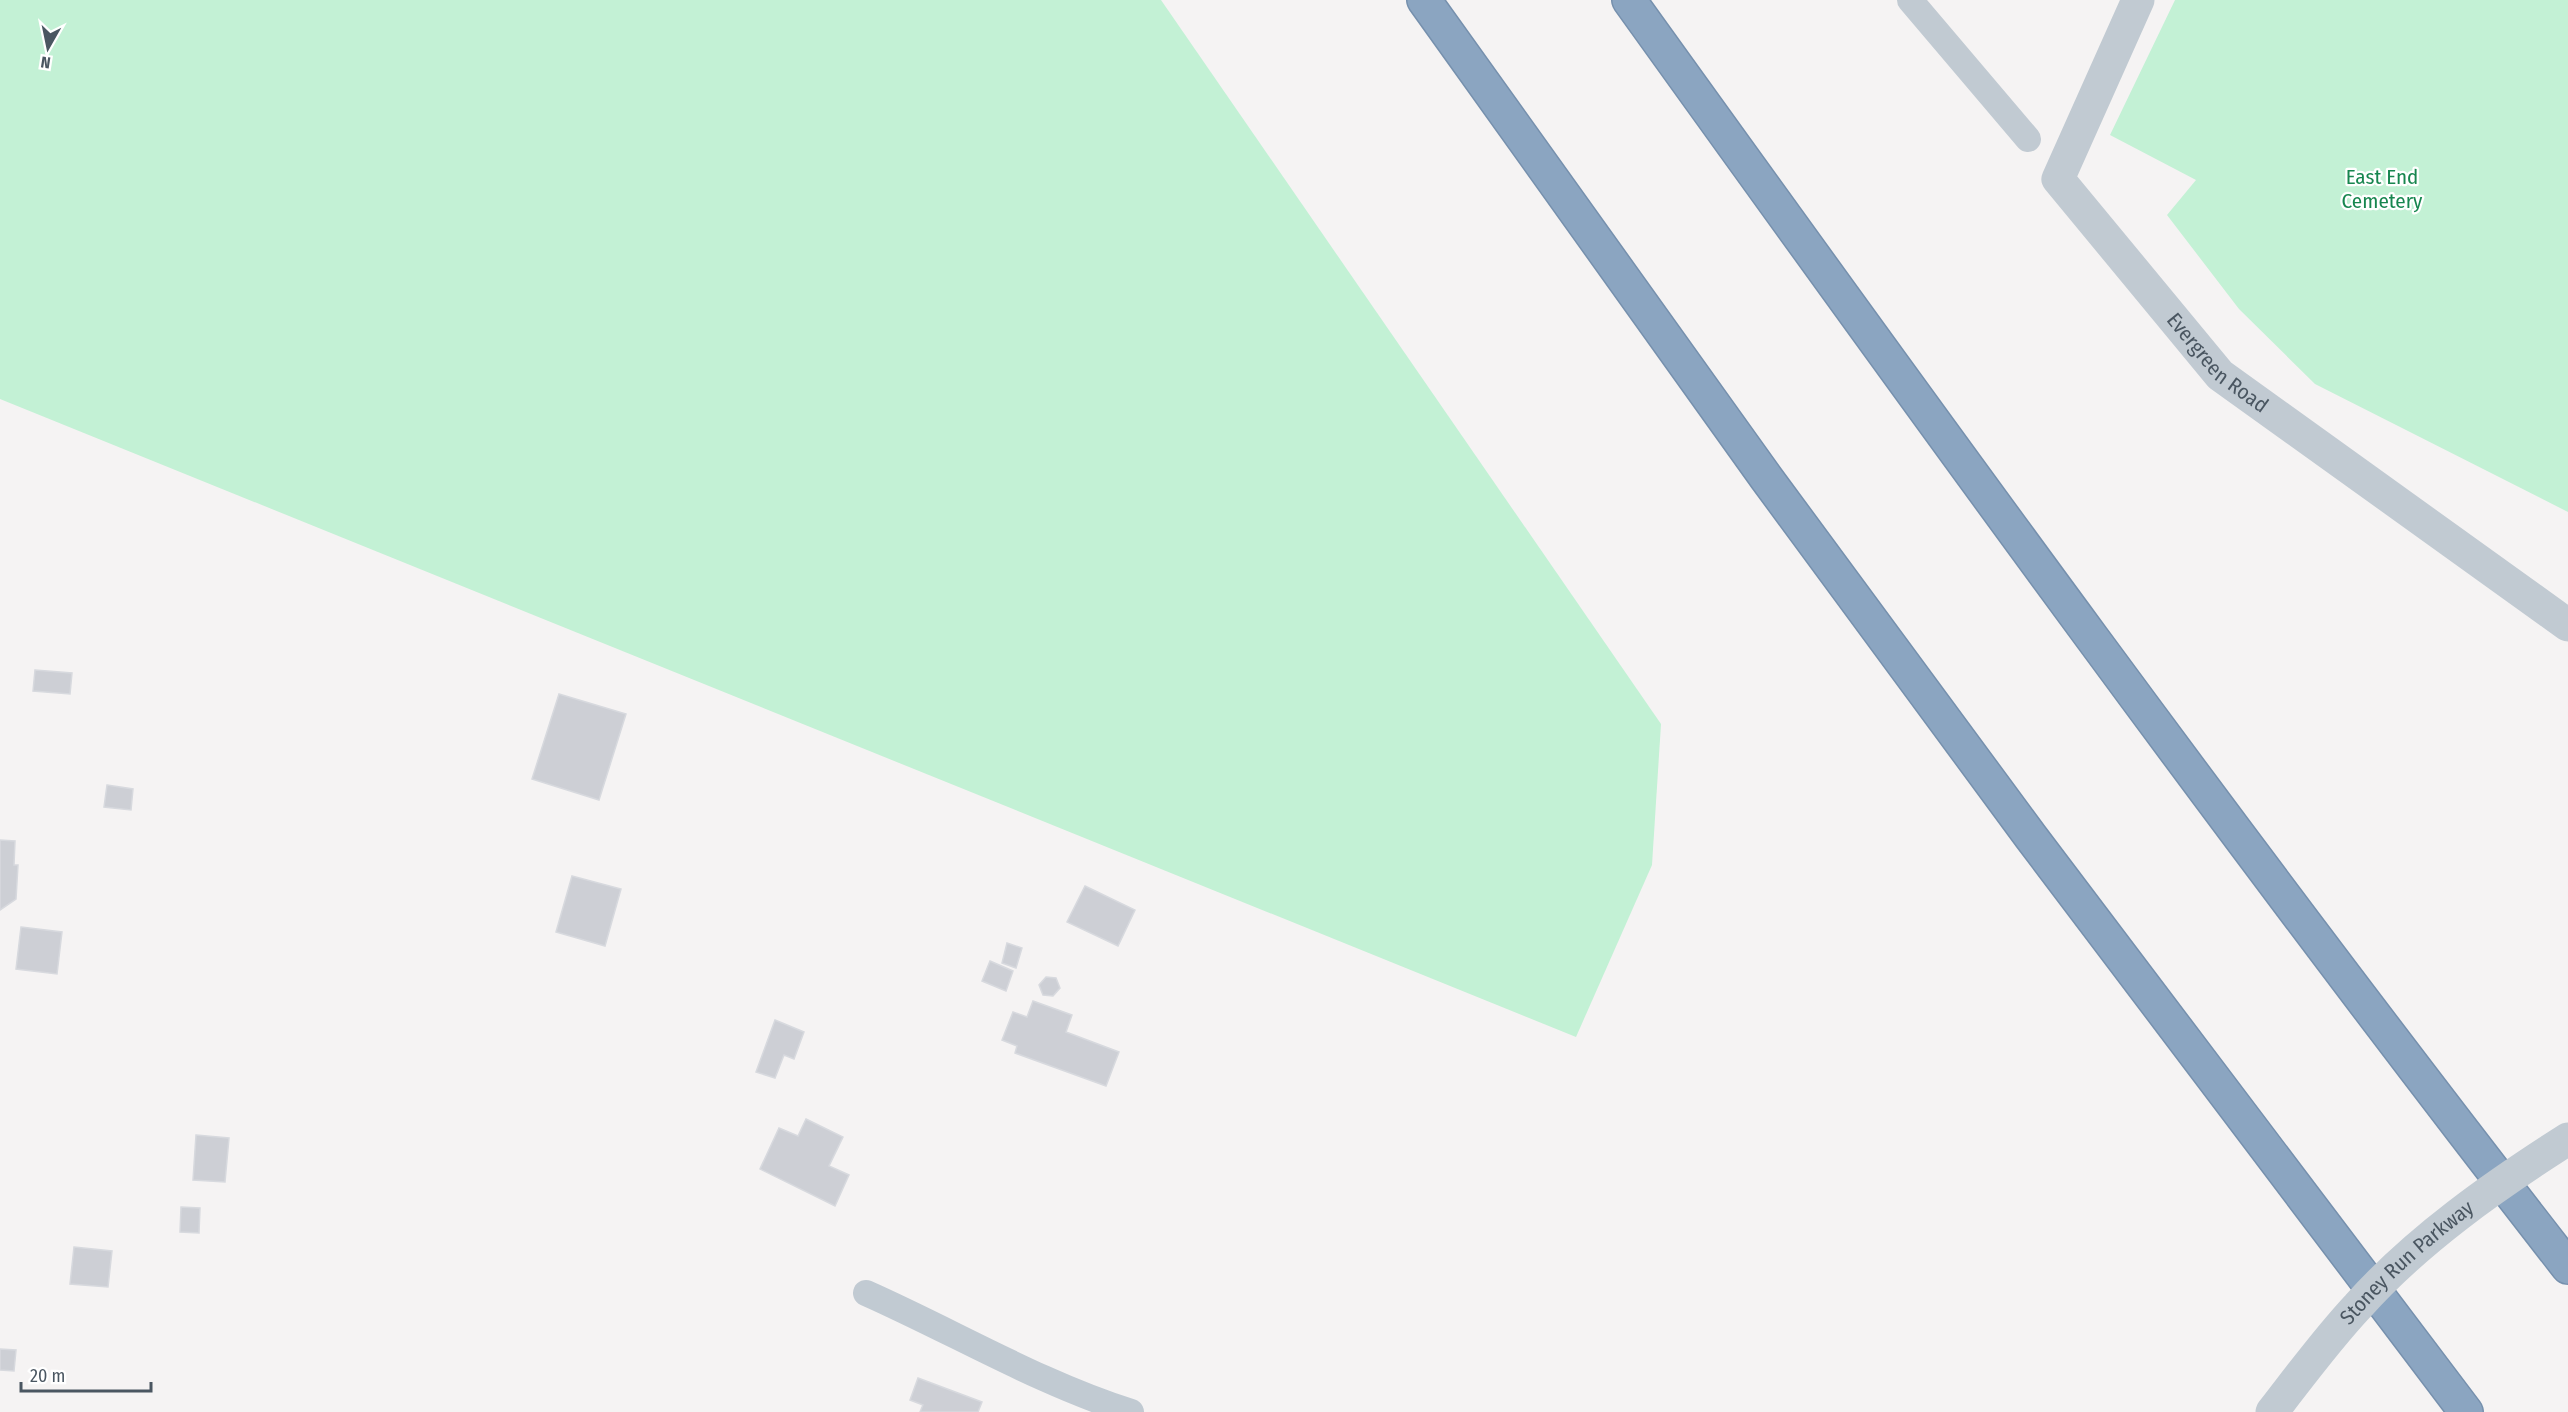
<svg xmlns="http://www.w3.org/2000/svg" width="2568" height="1412" font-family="'Fira Sans Condensed',sans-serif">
	<rect width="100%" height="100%" fill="#f5f3f3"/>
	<g fill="#c3f1d5">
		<path d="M 0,0 L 1161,0 L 1661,724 L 1652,865 L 1576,1037 L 0,399 Z"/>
		<path d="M 2175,0 L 2568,0 L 2568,512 L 2315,384 L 2239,309 L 2167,215 L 2196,180 L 2110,135 Z"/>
	</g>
	<g fill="#cdcfd5" stroke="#d7d9de" stroke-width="1.5">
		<path d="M 35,670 L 72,673 L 70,694 L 33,691 Z"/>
		<path d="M 559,694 L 626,714 L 599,800 L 532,779 Z"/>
		<path d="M 107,785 L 133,789 L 131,810 L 104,807 Z"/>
		<path d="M 0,840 L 15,841 L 14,865 L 18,865 L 16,899 L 0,910 Z"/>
		<path d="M 572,876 L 621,889 L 605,946 L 556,932 Z"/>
		<path d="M 1085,886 L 1135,910 L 1118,946 L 1067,922 Z"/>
		<path d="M 21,927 L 62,932 L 57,974 L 16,969 Z"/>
		<path d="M 1007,943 L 1022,948 L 1016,968 L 1002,963 Z"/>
		<path d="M 990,961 L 1013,971 L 1006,991 L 982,981 Z"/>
		<path d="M 1046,977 L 1056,978 L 1060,988 L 1053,996 L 1043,995 L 1039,985 Z"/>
		<path d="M 1033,1001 L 1072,1015 L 1066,1032 L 1119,1052 L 1106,1086 L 1015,1053 L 1017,1046 L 1002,1040 L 1013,1012 L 1027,1017 Z"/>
		<path d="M 775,1020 L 804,1032 L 794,1059 L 784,1055 L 775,1078 L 756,1072 Z"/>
		<path d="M 806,1119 L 843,1137 L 829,1166 L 849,1175 L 835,1206 L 760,1169 L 779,1128 L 798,1136 Z"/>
		<path d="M 196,1135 L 229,1138 L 225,1182 L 193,1180 Z"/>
		<path d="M 181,1207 L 200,1208 L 199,1233 L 180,1232 Z"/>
		<path d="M 74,1247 L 112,1251 L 108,1287 L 70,1284 Z"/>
		<path d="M 0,1349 L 16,1350 L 14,1371 L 0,1370 Z"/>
		<path d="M 918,1378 L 982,1402 L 978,1412 L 920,1412 L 923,1405 L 910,1400 Z"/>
	</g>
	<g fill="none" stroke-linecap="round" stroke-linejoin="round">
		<defs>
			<g id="motorway">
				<path d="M 1424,0 L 1767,479 L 2031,837 L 2466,1412"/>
				<path d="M 1629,0 C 1936,427 2245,853 2568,1267"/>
			</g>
		</defs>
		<use href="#motorway" stroke="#7690ad" stroke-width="36"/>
		<g stroke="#c1cad2" stroke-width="26">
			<path d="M 1910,0 L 2028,139"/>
			<path d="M 866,1293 C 954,1332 1039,1383 1131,1412"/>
		</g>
		<path stroke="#c1cad2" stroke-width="33" id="s1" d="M 2138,0 L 2058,179 L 2220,375 L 2568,625"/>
		<use href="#motorway" stroke="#8ba5c1" stroke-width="33"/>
		<path stroke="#c1cad2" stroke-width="33" id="s2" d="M 2272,1412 C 2300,1376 2327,1339 2358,1306 C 2417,1240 2494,1186 2568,1139"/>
	</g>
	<g text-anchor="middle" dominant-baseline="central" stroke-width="4.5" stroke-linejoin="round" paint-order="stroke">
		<g font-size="21" fill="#17864f" stroke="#fff">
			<text x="2382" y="177">East End<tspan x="2382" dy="24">Cemetery</tspan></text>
		</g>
		<g font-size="21" fill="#4a5661" stroke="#fff">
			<text stroke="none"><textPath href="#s1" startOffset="440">Evergreen Road</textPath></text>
			<text stroke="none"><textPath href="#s2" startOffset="202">Stoney Run Parkway</textPath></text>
		</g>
	</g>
	<g transform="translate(48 48) rotate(189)" stroke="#ffffff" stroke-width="4.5" paint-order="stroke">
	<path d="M0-4.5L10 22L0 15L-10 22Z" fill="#4a5661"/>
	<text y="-9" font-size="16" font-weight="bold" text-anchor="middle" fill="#4a5661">N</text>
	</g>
	<path d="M21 1382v9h130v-9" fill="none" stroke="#4a5661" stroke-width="3"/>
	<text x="30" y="1382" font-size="18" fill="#4a5661" stroke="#ffffff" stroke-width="4.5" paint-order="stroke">20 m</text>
</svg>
